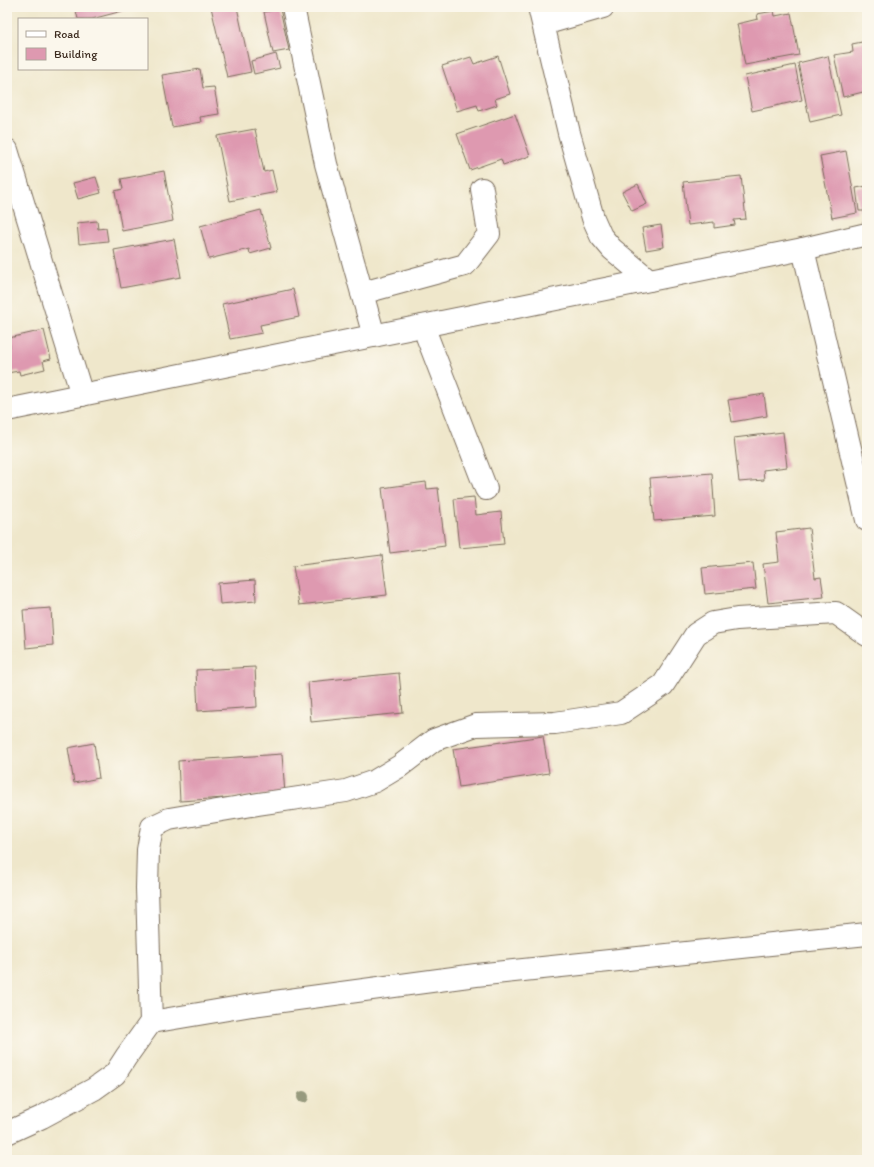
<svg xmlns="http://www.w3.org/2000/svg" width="874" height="1167" font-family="Itim,sans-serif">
	<rect width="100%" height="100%" fill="#fbf7ec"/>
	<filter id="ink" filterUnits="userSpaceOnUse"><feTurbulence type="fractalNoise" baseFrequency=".025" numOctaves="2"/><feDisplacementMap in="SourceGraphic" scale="8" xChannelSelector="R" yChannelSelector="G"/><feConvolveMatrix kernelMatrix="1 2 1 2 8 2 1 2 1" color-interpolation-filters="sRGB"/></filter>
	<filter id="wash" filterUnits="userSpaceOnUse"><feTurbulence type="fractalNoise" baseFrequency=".012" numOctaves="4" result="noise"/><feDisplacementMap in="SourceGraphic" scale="16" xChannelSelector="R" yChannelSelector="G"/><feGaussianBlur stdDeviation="0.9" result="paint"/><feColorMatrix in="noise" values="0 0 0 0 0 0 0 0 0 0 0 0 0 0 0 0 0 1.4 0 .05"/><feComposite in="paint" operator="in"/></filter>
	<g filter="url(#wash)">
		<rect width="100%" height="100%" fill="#efe7cb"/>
		<g id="blocks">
			<g fill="#de99b0">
				<path d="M 75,7 L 125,7 L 126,10 L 92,19 L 78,19 Z"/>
				<path d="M 211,7 L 237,7 L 251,72 L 227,77 Z"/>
				<path d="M 280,9 L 289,50 L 273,53 L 264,12 Z"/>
				<path d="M 774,11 L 775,16 L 791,13 L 799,55 L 745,65 L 737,24 L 758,19 L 757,14 Z"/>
				<path d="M 867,41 L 867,91 L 843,97 L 834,55 L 853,52 L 852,44 Z"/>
				<path d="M 276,54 L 280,68 L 254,74 L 251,61 Z"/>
				<path d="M 498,56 L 510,94 L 495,99 L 497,105 L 479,111 L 477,105 L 457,111 L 442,66 L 471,57 L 474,64 Z"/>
				<path d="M 828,56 L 841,115 L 810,122 L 798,63 Z"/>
				<path d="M 795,65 L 802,100 L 752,111 L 745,76 Z"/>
				<path d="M 200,69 L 203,88 L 214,87 L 219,114 L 200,117 L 201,122 L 172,127 L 162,75 Z"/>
				<path d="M 515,114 L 530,156 L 503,165 L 501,159 L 470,170 L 457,134 Z"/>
				<path d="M 255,129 L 264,172 L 272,170 L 277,192 L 230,201 L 217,136 Z"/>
				<path d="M 846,151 L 857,213 L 832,218 L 820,156 Z"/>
				<path d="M 164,171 L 173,221 L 122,231 L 115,191 L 123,189 L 121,179 Z"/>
				<path d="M 741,176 L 746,219 L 734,220 L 735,225 L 714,228 L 714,222 L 688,225 L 683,182 Z"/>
				<path d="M 96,177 L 101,193 L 78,199 L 73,183 Z"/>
				<path d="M 638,184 L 647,204 L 632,211 L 622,192 Z"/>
				<path d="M 867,186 L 867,211 L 859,211 L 856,188 Z"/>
				<path d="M 261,210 L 271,248 L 250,254 L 249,249 L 209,259 L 200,226 Z"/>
				<path d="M 97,221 L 98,229 L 106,228 L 108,241 L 79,244 L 77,223 Z"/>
				<path d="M 661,225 L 664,247 L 646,250 L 642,228 Z"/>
				<path d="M 174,239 L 181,277 L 121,288 L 114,250 Z"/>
				<path d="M 293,289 L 299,317 L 260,325 L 262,333 L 230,339 L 222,304 Z"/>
				<path d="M 44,330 L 51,359 L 43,361 L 45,369 L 20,375 L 19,371 L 7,373 L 7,347 L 10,347 L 9,338 Z"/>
				<path d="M 764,394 L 767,416 L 732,422 L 728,400 Z"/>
				<path d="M 783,432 L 787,467 L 763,470 L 764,480 L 739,482 L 734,438 Z"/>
				<path d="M 712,473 L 715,516 L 654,521 L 650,478 Z"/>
				<path d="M 426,482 L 427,489 L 438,488 L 445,546 L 390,553 L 382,488 Z"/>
				<path d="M 474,497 L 476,515 L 501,512 L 504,544 L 459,548 L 454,499 Z"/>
				<path d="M 809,528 L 815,578 L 821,577 L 824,597 L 768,603 L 763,564 L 779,562 L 776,532 Z"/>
				<path d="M 382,555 L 387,595 L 299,605 L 293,566 Z"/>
				<path d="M 753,563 L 756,589 L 705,594 L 702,568 Z"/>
				<path d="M 255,580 L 256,601 L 220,604 L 218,583 Z"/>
				<path d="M 51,608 L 53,645 L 26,648 L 23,610 Z"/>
				<path d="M 255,667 L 257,707 L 198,711 L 196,670 Z"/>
				<path d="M 399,673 L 403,713 L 311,722 L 308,682 Z"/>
				<path d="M 543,736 L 549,773 L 459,787 L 453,749 Z"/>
				<path d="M 94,743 L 99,778 L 74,783 L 68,748 Z"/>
				<path d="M 282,754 L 285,794 L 180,801 L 178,761 Z"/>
			</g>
		</g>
	</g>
	<g filter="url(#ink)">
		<use href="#blocks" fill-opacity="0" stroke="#7a6c5b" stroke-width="1"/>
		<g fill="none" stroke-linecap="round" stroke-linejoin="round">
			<defs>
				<g id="minor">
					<path d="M 293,7 L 326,164 L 374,336"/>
					<path d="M 539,7 L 569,133 L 593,218 L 601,236 L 612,249 L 649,280"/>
					<path d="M 544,24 L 603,7"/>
					<path d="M 7,150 L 82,395"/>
					<path d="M 803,249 L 867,520"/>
					<path d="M 362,293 L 465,265 L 489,234 L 482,189"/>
					<path d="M 423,326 L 486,489"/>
					<path d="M 7,410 L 803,249 L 867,234"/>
					<path d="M 151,1022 L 252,1005 L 476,975 L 867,934"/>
					<path d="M 7,1133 L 42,1117 L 94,1089 L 115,1074 L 126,1057 L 151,1022 L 147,888 L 148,850 L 152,827 L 169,819 L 258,804 L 346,791 L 375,781 L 400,766 L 434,740 L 476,725 L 555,723 L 621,713 L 663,685 L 696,634 L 713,623 L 737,619 L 836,613 L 867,635"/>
				</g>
			</defs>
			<use href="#minor" stroke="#7a6c5b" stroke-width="24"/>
			<use href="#minor" stroke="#fff" stroke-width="22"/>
		</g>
		<circle fill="#979a7e" cx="303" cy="1097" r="6"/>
	</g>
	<rect width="874" height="1167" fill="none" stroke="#fbf7ec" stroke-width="24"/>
	<rect x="18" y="18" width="130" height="52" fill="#fbf7ec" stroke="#aea59a"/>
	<rect x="26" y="31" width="20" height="6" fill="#ffffff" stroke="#aea59a"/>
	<text x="54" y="38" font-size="12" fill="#3b2a1e">Road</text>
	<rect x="26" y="48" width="20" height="12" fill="#de99b0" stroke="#aea59a"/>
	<text x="54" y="58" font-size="12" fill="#3b2a1e">Building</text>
</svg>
